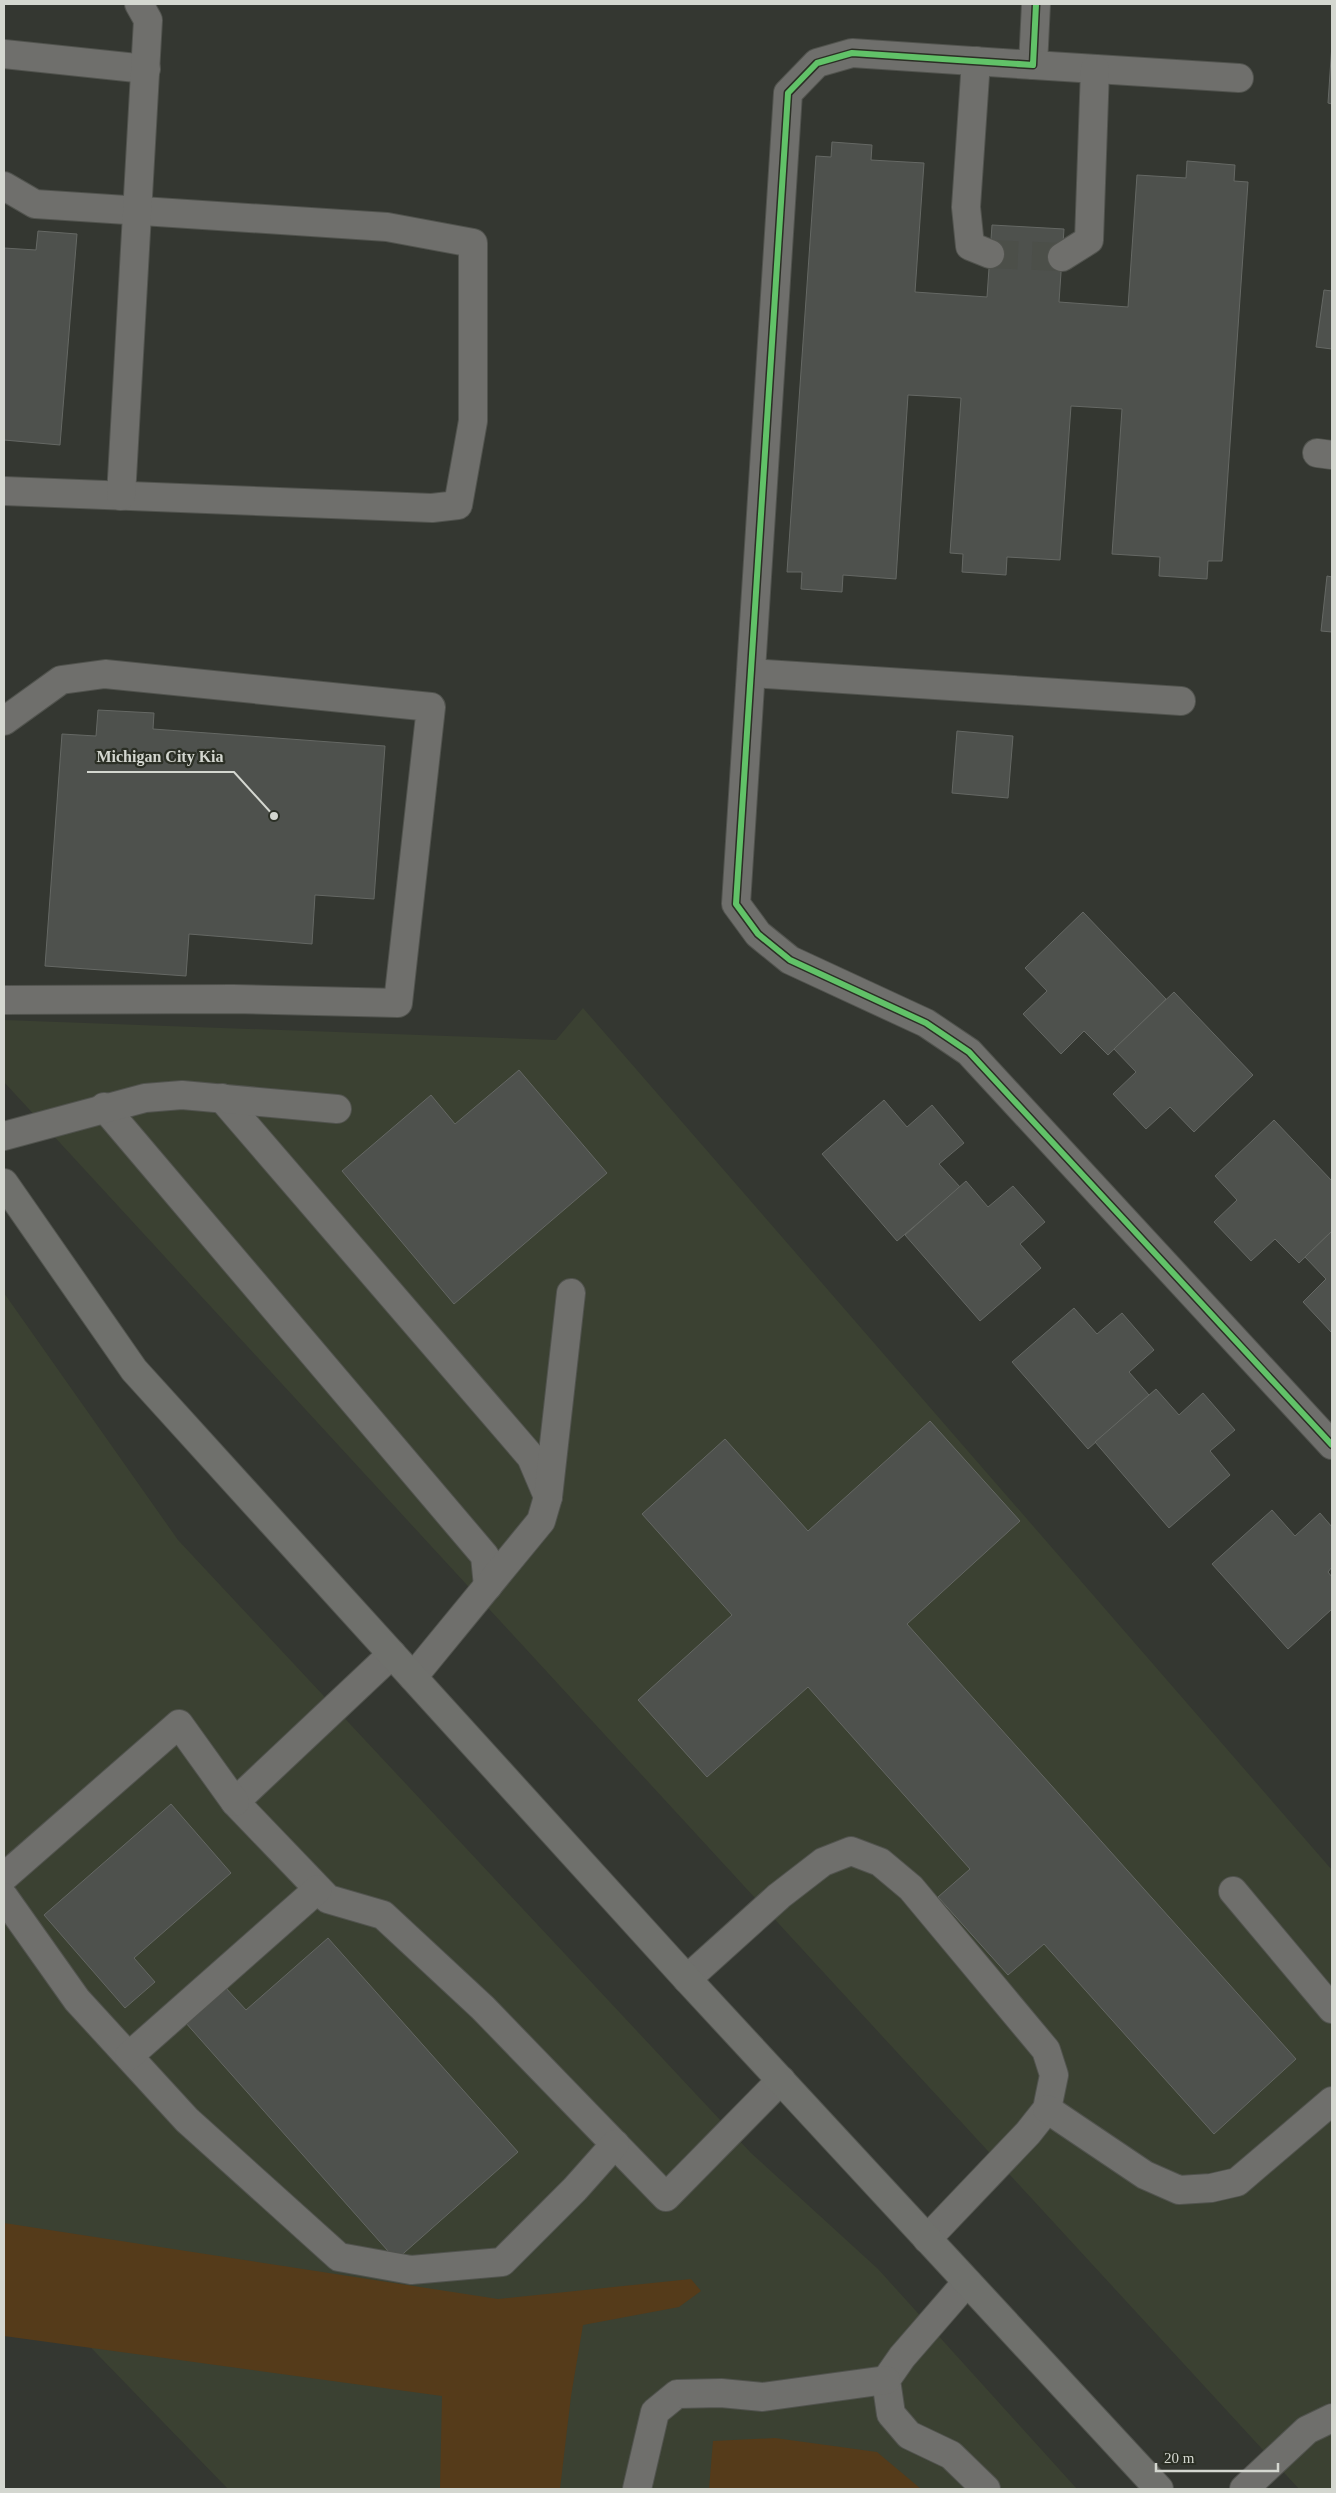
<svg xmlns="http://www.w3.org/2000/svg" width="1336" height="2493" font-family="Georgia,serif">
	<rect width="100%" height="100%" fill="#343731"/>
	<g fill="#3b4132">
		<path d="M 583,1008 L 1332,1870 L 1332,2489 L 1299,2489 L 4,1082 L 4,1020 L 556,1040 Z"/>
		<path d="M 4,1293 L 178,1540 L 751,2153 L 878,2269 L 1077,2489 L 228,2489 L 67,2323 L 4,2310 Z"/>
	</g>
	<g fill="#553b1a">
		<path d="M 4,2223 L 498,2299 L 691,2279 L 701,2291 L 679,2307 L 583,2325 L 571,2396 L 560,2489 L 440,2489 L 442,2396 L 4,2336 Z"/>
		<path d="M 775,2438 L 877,2452 L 921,2489 L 709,2489 L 713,2441 Z"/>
	</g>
	<g fill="#4e514d" stroke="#656864">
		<path d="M 1332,44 L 1332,104 L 1328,103 Z"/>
		<path d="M 832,142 L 872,145 L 871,160 L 924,163 L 915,292 L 987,297 L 992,225 L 1064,229 L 1059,302 L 1128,307 L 1137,175 L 1186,178 L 1187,161 L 1235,165 L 1234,181 L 1248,182 L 1222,561 L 1208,561 L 1207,579 L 1159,576 L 1160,557 L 1112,554 L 1122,409 L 1071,406 L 1060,560 L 1007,557 L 1006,575 L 962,572 L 963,554 L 950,553 L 961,398 L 908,395 L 896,579 L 843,575 L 842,592 L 801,589 L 802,572 L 787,572 L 816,156 L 831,157 Z"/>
		<path d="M 38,231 L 77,234 L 60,445 L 4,440 L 4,248 L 36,250 Z"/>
		<path d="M 1324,290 L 1332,291 L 1332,349 L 1316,347 Z"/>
		<path d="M 1327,576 L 1332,577 L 1332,632 L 1321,631 Z"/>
		<path d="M 98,710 L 154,713 L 153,729 L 385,746 L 374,899 L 315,895 L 312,944 L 189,934 L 186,976 L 45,966 L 62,734 L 96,736 Z"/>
		<path d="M 957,731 L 1013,736 L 1008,798 L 952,793 Z"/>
		<path d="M 1083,912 L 1166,999 L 1108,1055 L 1084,1031 L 1061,1054 L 1023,1014 L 1047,991 L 1025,968 Z"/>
		<path d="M 1174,992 L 1253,1075 L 1194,1132 L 1170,1107 L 1146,1129 L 1113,1094 L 1136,1072 L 1114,1049 Z"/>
		<path d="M 519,1070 L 607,1173 L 454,1304 L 342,1171 L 431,1095 L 455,1124 Z"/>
		<path d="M 884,1100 L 907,1127 L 932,1105 L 964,1143 L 939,1164 L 960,1187 L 897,1241 L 822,1154 Z"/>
		<path d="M 1274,1120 L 1332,1181 L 1332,1231 L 1299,1263 L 1275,1239 L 1251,1261 L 1214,1222 L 1237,1200 L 1215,1176 Z"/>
		<path d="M 966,1181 L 988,1207 L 1013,1186 L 1045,1222 L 1020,1244 L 1041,1268 L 980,1321 L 905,1235 Z"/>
		<path d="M 1332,1231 L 1332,1333 L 1303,1302 L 1326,1279 L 1305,1257 Z"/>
		<path d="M 1074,1308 L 1097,1334 L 1122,1313 L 1154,1350 L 1129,1372 L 1149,1395 L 1088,1449 L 1012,1362 Z"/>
		<path d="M 1156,1389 L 1179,1415 L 1203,1393 L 1235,1430 L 1210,1451 L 1230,1475 L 1169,1528 L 1095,1442 Z"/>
		<path d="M 930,1421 L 1020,1521 L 907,1624 L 1296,2059 L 1214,2134 L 1044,1944 L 1008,1975 L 938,1897 L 970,1869 L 808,1687 L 707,1777 L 638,1700 L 732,1615 L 642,1514 L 725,1439 L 808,1531 Z"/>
		<path d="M 1272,1510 L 1295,1536 L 1320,1513 L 1332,1527 L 1332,1567 L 1328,1572 L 1332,1577 L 1332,1609 L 1288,1649 L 1212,1564 Z"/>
		<path d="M 171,1804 L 231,1873 L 134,1958 L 155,1982 L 125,2008 L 44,1915 Z"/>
		<path d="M 328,1938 L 518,2152 L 396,2260 L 185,2022 L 225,1987 L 246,2010 Z"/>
	</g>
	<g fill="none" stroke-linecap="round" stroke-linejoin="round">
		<path stroke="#4c4f49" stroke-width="28" stroke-dasharray="28 14" stroke-linecap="butt" d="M 990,254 L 1062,257"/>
		<defs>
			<g id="minor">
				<path d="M 1036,4 L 1033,65 L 852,53 L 817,63 L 788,93 L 736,904 L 758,934 L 790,960 L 926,1023 L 969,1052 L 1332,1445"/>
				<path d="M 4,54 L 146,69"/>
				<path d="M 976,61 L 966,207 L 970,246 L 990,254"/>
				<path d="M 1033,65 L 1239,78"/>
				<path d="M 4,186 L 35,204 L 387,227 L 473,243 L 473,421 L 458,505 L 432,508 L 4,491"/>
				<path d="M 1062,257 L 1089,240 L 1095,69"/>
				<path d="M 1317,453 L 1332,455"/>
				<path d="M 121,496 L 148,20 L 139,4"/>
				<path d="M 751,673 L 1181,701"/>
				<path d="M 4,721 L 61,680 L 105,674 L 431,707 L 398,1003 L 233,999 L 4,1000"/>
				<path d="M 222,1098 L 531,1457 L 548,1497"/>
				<path d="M 104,1107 L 485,1556 L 488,1586"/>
				<path d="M 4,1136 L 145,1098 L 182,1095 L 337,1109"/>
				<path d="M 392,1654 L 235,1802 L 328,1899 L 383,1915 L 483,2008 L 666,2197 L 781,2080"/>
				<path d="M 413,1677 L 541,1521 L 548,1497 L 571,1293"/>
				<path d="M 4,1877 L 179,1724 L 235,1802"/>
				<path d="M 1233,1891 L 1332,2009"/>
				<path d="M 4,1897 L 77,2000 L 187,2120 L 339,2257 L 411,2270 L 502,2262 L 575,2189 L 615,2144"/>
				<path d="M 687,1979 L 779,1896 L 823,1862 L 851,1851 L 880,1862 L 911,1888 L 1046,2050 L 1054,2075 L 1047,2109 L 1028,2133 L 927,2239"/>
				<path d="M 129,2056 L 318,1889"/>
				<path d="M 1047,2109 L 1145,2175 L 1179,2190 L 1211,2188 L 1237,2182 L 1332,2101"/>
				<path d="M 967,2282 L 902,2357 L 886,2380 L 891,2414 L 909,2435 L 951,2455 L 986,2489"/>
				<path d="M 637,2489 L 655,2412 L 677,2394 L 721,2393 L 763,2397 L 886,2380"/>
				<path d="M 1244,2489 L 1307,2430 L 1332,2418"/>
			</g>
			<path id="major" d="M 4,1183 L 134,1370 L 687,1979 L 1159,2489"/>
		</defs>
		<use href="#minor" stroke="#51534e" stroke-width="30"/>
		<use href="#major" stroke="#51534e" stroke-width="30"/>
		<use href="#minor" stroke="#6f6f6c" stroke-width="28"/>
		<use href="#major" stroke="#6f706c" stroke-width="28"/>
		<defs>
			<path id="cycleway" d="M 1036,4 L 1033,65 L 852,53 L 817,63 L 788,93 L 736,904 L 758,934 L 790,960 L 926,1023 L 969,1052 L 1332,1445"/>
		</defs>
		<use href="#cycleway" stroke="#2b2f25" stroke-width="9"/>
		<use href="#cycleway" stroke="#61c268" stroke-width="6"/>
	</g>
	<path fill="none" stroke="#d4d7d0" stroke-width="2" d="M274 816L234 772H87"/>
	<circle fill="#d4d7d0" stroke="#2b2f25" stroke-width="2" cx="274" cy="816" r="5"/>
	<g font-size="16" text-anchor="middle" font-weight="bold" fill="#d4d7d0" stroke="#2b2f25" stroke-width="4.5" stroke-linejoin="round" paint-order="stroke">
		<text x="160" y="762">Michigan City Kia</text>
	</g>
	<rect width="1336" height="2493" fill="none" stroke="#d4d7d0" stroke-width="10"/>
	<path d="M1156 2463v8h122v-8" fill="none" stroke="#d4d7d0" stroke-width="2.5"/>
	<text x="1164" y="2463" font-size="15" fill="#d4d7d0" stroke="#2b2f25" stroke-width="4" paint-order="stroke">20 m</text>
</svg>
